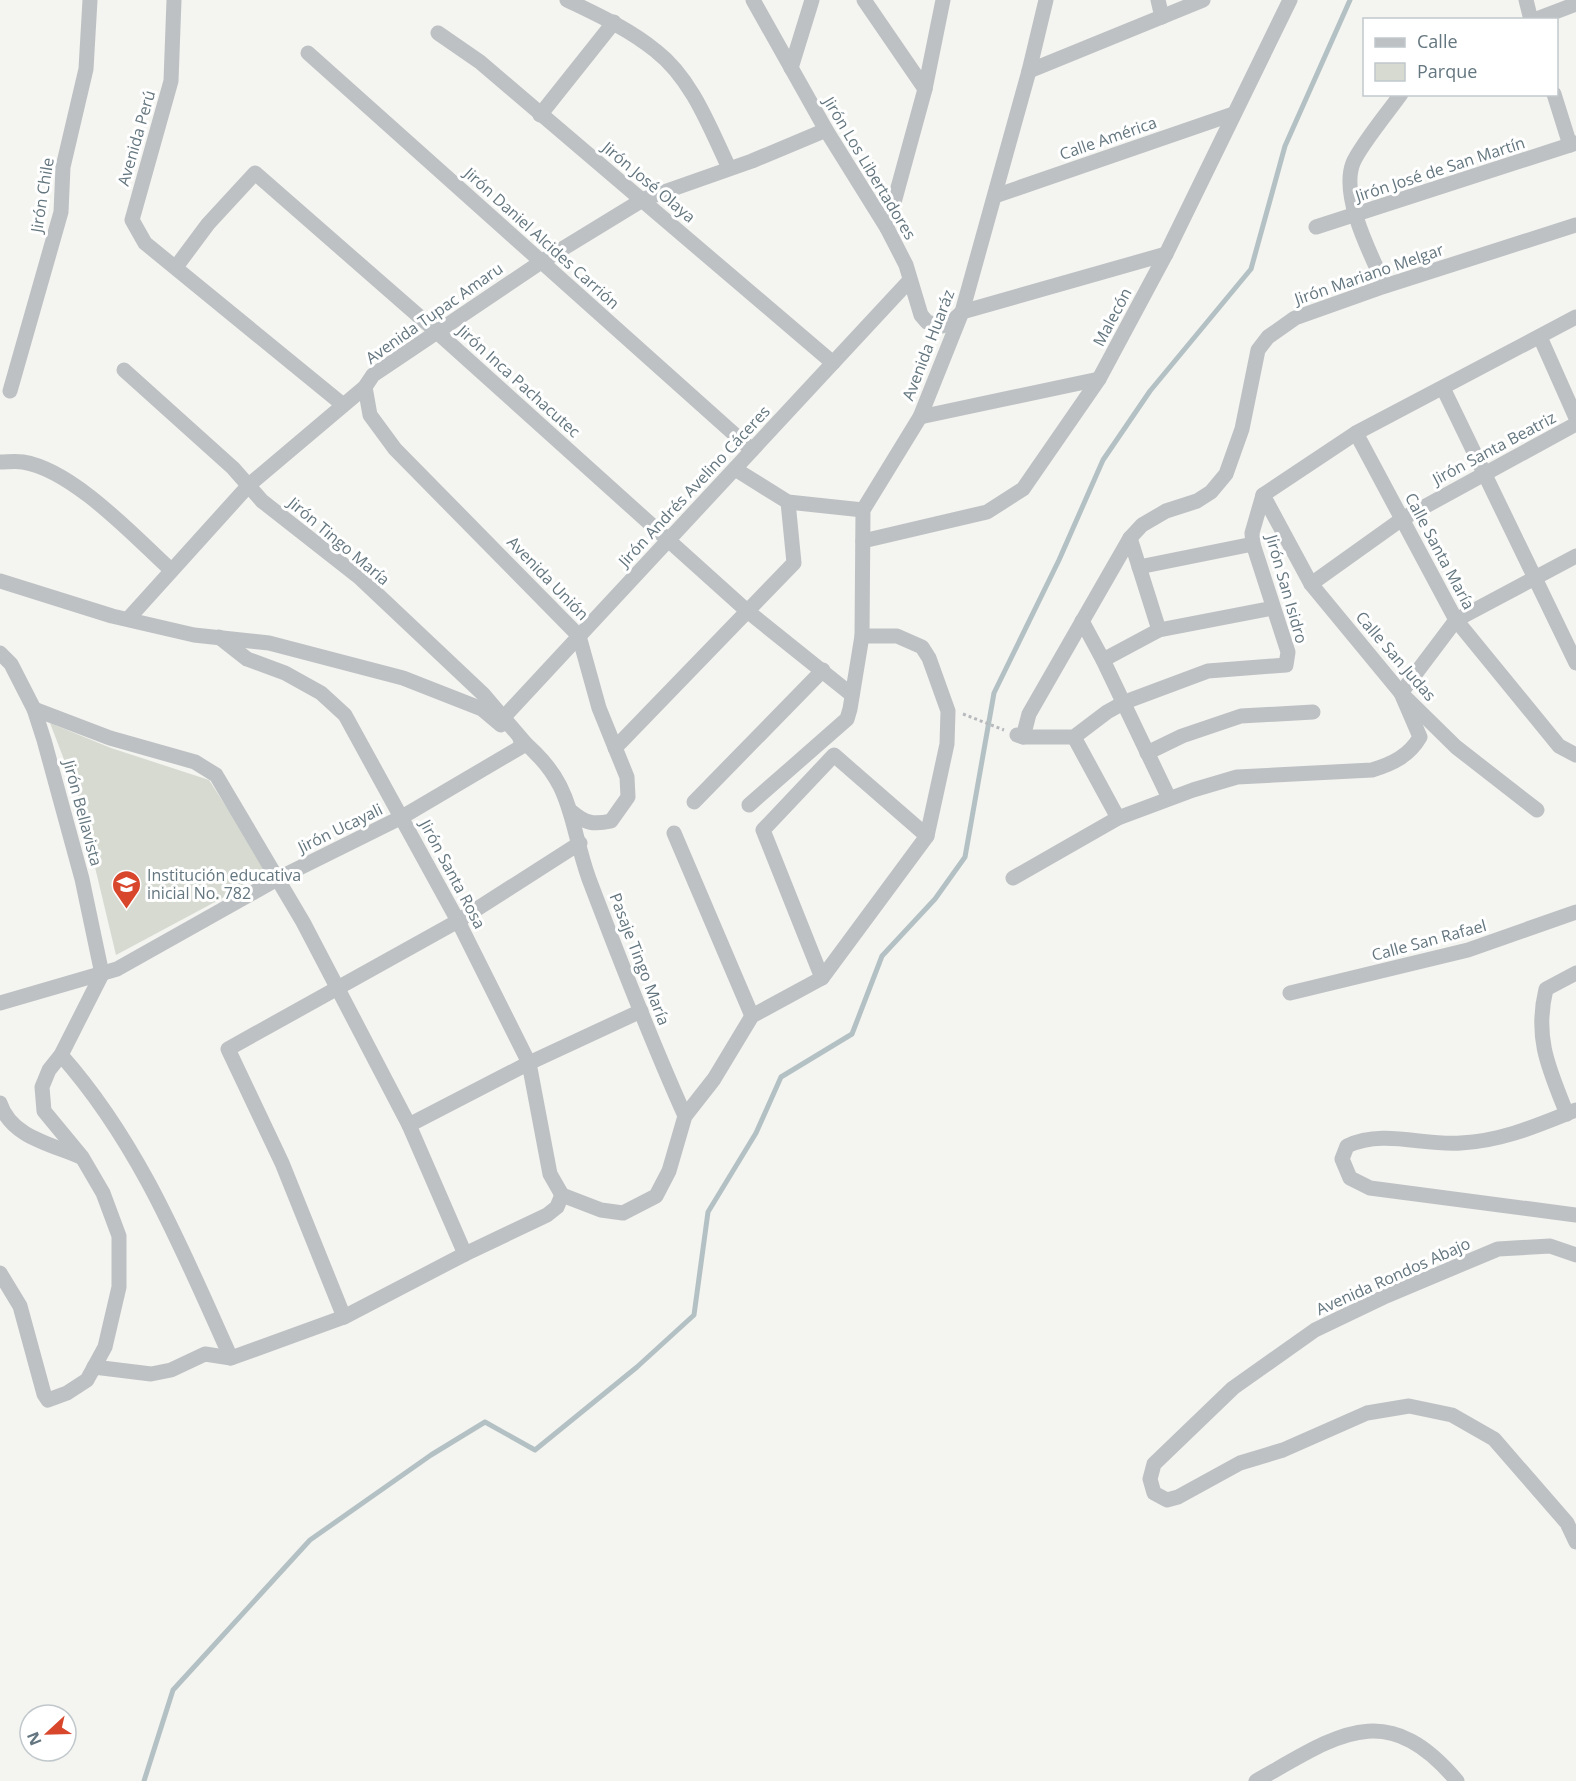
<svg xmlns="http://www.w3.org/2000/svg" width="1576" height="1781" font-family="'Open Sans',sans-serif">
	<rect width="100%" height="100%" fill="#f4f4f0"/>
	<path fill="#d6dad1" d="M 50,723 L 111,748 L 209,780 L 269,873 L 116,955 L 78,796 Z"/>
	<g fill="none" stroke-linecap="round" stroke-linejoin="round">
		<path stroke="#b4c1c4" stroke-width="5" d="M 144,1781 L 173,1690 L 310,1540 L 431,1455 L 485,1422 L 535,1450 L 637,1367 L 694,1315 L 708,1212 L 756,1133 L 781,1077 L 852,1034 L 882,956 L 935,899 L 965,857 L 994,693 L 1059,560 L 1103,460 L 1150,391 L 1251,269 L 1285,146 L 1350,0"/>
		<path stroke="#b7babc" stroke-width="3" stroke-dasharray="3 3" stroke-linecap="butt" d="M 963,714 L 1004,730"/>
		<g stroke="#bdc1c4" stroke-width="15">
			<path d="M 174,0 L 171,81 L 132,220 L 145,243 L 342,404"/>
			<path d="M 567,0 C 598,15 629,29 656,51 C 692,79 710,128 729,168"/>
			<path d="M 753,0 L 826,130 L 887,228 L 906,265 L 921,315 L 927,322 L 942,326 L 949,324 L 962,312 L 1166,254"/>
			<path d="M 864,0 L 925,89"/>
			<path d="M 1158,0 L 1162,17"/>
			<path d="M 1526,0 L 1531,20"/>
			<path d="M 1534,20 L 1576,4"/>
			<path d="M 438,33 L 480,62 L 833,363"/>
			<path d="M 308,53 L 752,450"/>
			<path d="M 791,68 L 812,0"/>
			<path d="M 1029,71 L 1203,0"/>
			<path d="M 1554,94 L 1570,145"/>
			<path d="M 540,115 L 614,22"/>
			<path d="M 995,196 L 1233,114"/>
			<path d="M 1316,227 L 1576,143"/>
			<path d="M 887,228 L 925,89 L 943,0"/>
			<path d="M 176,267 L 208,224 L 255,173 L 437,332 L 746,610 L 852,695"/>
			<path d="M 1385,286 C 1371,255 1340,196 1353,163 C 1360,146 1389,111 1401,94"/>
			<path d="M 1540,337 L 1576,418"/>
			<path d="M 365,387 L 370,415 L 395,449 L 579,636 L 599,708 L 627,777 L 628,797 L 611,821 C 593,825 585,823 572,812"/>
			<path d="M 1443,388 L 1576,663"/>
			<path d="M 10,391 L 61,212 L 63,167 L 86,69 L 90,0"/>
			<path d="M 920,417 L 1099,379"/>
			<path d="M 1356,433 L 1456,620 L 1559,746 L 1576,755"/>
			<path d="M 0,462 C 7,462 16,461 23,462 C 73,470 134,536 171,570"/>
			<path d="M 735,469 L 788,502 L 863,510"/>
			<path d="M 1263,495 L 1311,584 L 1401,693 L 1456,747 L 1537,810"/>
			<path d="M 1130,538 L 1159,630 L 1103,660 L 1169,798"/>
			<path d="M 863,541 L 987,512 L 1023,489 L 1099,379 L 1166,254 L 1290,0"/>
			<path d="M 1139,567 L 1253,544"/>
			<path d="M 0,581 L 112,616 L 194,635 L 269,643 L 403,678 L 482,709 L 501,725"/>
			<path d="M 1311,584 L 1402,519 L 1576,424"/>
			<path d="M 128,619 L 249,485 L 365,387 L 373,375 L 385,367 L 541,262 L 644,199 L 752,161 L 826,130"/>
			<path d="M 1082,621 L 1103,660"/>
			<path d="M 1159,630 L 1273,608"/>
			<path d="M 219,637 L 247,659 L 285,673 L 321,693 L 345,715 L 458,921 L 529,1063 L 550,1174 L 562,1195"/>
			<path d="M 0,653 L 11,664 L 34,709 L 44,740 L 82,879 L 102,974 L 61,1055 L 49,1070 L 42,1087 L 44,1111 L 82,1157 L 103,1193 L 119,1236 L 119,1287 L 105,1347 L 87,1380 L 67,1393 L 48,1400 L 44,1394 L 20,1306 L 0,1273"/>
			<path d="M 34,709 L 110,738 L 195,762 L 216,775 L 303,922 L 409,1125 L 465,1254"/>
			<path d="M 504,717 L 910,280"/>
			<path d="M 1017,735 L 1023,737 L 1074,737 L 1107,712 L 1125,702 L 1208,671 L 1286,665 L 1288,652 L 1253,544 L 1252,533 L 1263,495 L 1356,433 L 1576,317"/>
			<path d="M 1023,737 L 1029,714 L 1130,538 L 1142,525 L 1166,511 L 1197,501 L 1211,492 L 1226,474 L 1242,429 L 1258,350 L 1268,337 L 1295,318 L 1385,286 L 1576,225"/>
			<path d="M 1074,737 L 1118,818"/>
			<path d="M 520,739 C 575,783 568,820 589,879 C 619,958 650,1038 685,1116"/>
			<path d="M 615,748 L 794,563 L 788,502"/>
			<path d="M 1147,753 L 1182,736 L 1241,716 L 1313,712"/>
			<path d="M 694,802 L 823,670"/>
			<path d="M 749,805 L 847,719 L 850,709 L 862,636 L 863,510 L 920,417 L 962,312 L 1029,71 L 1046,0"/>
			<path d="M 674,833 L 752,1016"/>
			<path d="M 1013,878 L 1118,818 L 1193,790 L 1237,777 L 1372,770 C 1392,764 1409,756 1420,737 L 1401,693 L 1456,620 L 1576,556"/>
			<path d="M 822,978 L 927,836"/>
			<path d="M 1290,993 L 1468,950 L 1576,912"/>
			<path d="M 0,1003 L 117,969 L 279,878 L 402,817 L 526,744 L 483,694 L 359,577 L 262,501 L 233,468 L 124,370"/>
			<path d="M 61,1055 C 140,1144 183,1252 231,1358 L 344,1317 L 465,1254 L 547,1215 L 557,1207 L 562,1195"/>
			<path d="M 0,1103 C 11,1137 51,1144 81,1157"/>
			<path d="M 1576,1110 C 1538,1125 1503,1141 1461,1143 C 1423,1146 1384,1129 1347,1146 L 1342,1159 L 1350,1178 L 1370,1188 L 1576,1215"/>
			<path d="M 1567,1114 C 1549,1069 1534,1038 1546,989 L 1576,973"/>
			<path d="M 409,1125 L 529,1063 L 641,1011"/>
			<path d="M 562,1195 L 601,1210 L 623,1213 L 656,1196 L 669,1171 L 685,1116 L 714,1079 L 752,1016 L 822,978 L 763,830 L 834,755 L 927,836 L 947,744 L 948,711 L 929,658 L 922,647 L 897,636 L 862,636"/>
			<path d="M 1576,1255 L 1550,1246 L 1498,1249 L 1386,1296 L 1315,1330 L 1233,1388 L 1154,1464 L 1150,1479 L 1154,1493 L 1167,1500 L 1178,1497 L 1240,1463 L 1283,1450 L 1367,1413 L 1409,1406 L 1452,1415 L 1494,1439 L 1567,1523 L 1576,1542"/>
			<path d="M 344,1317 L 282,1163 L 228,1049 L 458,921 L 580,843"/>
			<path d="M 94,1367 L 151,1374 L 171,1370 L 205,1354 L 231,1358"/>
			<path d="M 1256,1781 C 1335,1737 1385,1695 1457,1781"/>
		</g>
	</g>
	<defs>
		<symbol id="school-pin" viewBox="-11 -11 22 30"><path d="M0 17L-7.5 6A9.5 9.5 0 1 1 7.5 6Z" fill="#d8462c" stroke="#fff"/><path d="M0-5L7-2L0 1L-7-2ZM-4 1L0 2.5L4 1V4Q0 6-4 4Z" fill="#fff"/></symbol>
	</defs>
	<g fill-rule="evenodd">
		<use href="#school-pin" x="110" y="868" width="33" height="45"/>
	</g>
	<g text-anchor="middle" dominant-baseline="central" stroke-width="6" stroke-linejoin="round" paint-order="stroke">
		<g font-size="16" fill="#64767f" stroke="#fff">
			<text transform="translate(136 138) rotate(-74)">Avenida Perú</text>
			<text transform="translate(1108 138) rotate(-19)">Calle América</text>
			<text transform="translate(870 168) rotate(59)">Jirón Los Libertadores</text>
			<text transform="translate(1440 169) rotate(-18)">Jirón José de San Martín</text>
			<text transform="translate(649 182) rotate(40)">Jirón José Olaya</text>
			<text transform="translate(42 195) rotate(-81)">Jirón Chile</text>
			<text transform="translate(542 238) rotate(42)">Jirón Daniel Alcides Carrión</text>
			<text transform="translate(1369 274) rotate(-19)">Jirón Mariano Melgar</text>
			<text transform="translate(434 313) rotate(-35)">Avenida Tupac Amaru</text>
			<text transform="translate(1112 317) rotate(-62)">Malecón</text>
			<text transform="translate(928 345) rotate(-69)">Avenida Huaráz</text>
			<text transform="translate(519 381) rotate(42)">Jirón Inca Pachacutec</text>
			<text transform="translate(1494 448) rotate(-28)">Jirón Santa Beatriz</text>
			<text transform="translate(694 486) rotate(-47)">Jirón Andrés Avelino Cáceres</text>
			<text transform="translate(339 541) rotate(40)">Jirón Tingo María</text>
			<text transform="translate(1440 551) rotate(62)">Calle Santa María</text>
			<text transform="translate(548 578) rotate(46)">Avenida Unión</text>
			<text transform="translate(1287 589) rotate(74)">Jirón San Isidro</text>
			<text transform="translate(1396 656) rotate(49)">Calle San Judas</text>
			<text transform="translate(83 813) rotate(75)">Jirón Bellavista</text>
			<text transform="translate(340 828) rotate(-26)">Jirón Ucayali</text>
			<text transform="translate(453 874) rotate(62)">Jirón Santa Rosa</text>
			<text transform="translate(1429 940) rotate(-15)">Calle San Rafael</text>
			<text transform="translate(640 959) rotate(69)">Pasaje Tingo María</text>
			<text transform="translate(1393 1276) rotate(-24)">Avenida Rondos Abajo</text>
		</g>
		<g font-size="16" fill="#64767f" stroke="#fff" text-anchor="start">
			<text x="147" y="875">Institución educativa<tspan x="147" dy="18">inicial No. 782</tspan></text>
		</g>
	</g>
	<rect x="1363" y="18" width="195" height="78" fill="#ffffff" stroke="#c1c8cc" stroke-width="1.5"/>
	<rect x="1375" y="38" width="30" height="9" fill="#bdc1c4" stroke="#c1c8cc" stroke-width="1.5"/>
	<text x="1417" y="48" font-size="18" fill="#64767f">Calle</text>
	<rect x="1375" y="63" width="30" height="18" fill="#d6dad1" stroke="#c1c8cc" stroke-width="1.5"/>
	<text x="1417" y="78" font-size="18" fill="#64767f">Parque</text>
	<g transform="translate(48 1733) rotate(248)"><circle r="28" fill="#ffffff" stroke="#c1c8cc" stroke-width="1.5"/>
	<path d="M0-4.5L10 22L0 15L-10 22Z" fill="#d8462c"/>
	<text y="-9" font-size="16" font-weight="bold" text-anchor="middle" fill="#64767f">N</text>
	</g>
</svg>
